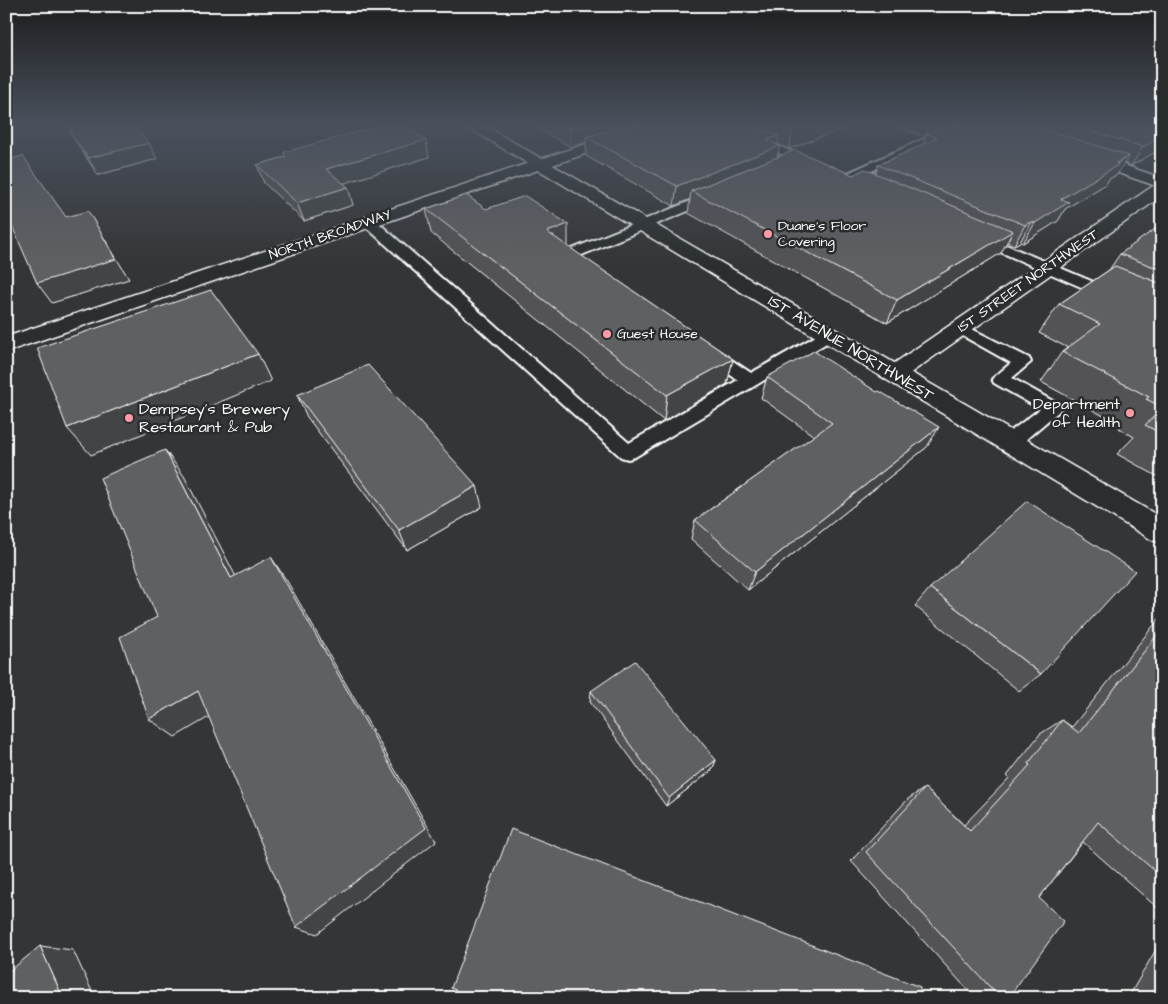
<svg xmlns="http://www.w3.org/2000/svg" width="1168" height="1004" font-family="'Architects Daughter',sans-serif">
	<rect width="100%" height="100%" fill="#333536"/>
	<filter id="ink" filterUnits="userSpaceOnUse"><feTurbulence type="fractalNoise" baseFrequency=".02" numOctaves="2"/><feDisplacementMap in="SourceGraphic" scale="10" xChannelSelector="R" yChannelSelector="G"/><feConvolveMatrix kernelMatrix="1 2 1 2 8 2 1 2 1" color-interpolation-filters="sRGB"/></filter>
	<g filter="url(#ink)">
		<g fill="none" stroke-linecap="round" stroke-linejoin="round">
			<defs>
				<g id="service">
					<path d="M 718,126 L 731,126 L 816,162 L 818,164 L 816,166 L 808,166 Z"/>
					<path d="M 953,126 L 965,126 L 849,182 L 845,183 L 839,179 L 841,176 Z"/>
					<path d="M 713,192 L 717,193 L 719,196 L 717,199 L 577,257 L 589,266 L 587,269 L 577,269 L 560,256 L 562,253 Z"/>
					<path d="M 369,218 L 374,219 L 629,443 L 738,380 L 703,357 L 701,353 L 703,349 L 715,349 L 751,373 L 823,332 L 835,332 L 837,335 L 835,338 L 635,457 L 628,459 L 621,457 L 364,225 L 363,222 L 364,219 Z"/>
					<path d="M 980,234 L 1162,311 L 1162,322 L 975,241 L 973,238 L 975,235 Z"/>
					<path d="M 960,323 L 1029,358 L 1031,362 L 1012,378 L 1058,404 L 1061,408 L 1058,412 L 1017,447 L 1010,449 L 1003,447 L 1001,442 L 1003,437 L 1040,409 L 994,383 L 992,379 L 1011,363 L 954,331 L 952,328 L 954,325 Z"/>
				</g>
				<path id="minor" d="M 1162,183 L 1162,196 L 902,379 L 894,381 L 886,379 L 882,374 L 886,369 L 1156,184 Z"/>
				<g id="tertiary">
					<path d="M 640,126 L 660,126 L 658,129 L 6,352 L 6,337 Z"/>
					<path d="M 1085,152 L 1162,178 L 1162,188 L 1080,160 L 1077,157 L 1080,154 Z"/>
				</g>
				<path id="secondary" d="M 469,126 L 485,126 L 1162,518 L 1162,543 L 1152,540 L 471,129 Z"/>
			</defs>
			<use href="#service" stroke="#fff" stroke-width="4"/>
			<use href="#minor" stroke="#fff" stroke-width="3"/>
			<use href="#tertiary" stroke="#fff" stroke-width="3"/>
			<use href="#secondary" stroke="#fff" stroke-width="3"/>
			<use href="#service" fill="#2a2d2e" fill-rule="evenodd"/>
			<use href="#minor" fill="#2a2d2e" fill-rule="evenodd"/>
			<use href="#tertiary" fill="#2a2d2e" fill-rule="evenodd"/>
			<use href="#secondary" fill="#2a2d2e" fill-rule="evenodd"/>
		</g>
		<g fill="#525354" stroke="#fff">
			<path d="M 67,126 L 134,126 L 157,159 L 98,175 L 79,147 L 69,131 L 71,130 Z"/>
			<path d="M 533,126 L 849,126 L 789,149 L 777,144 L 777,157 L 853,175 L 876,173 L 878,165 L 923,145 L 926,136 L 925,137 L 896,126 L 1162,126 L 1162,148 L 1131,166 L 1124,163 L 1117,175 L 1109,179 L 1106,184 L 1065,209 L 1058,221 L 1023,243 L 1020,242 L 1014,245 L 1007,242 L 1001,253 L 887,323 L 688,213 L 690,199 L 674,206 L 586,156 L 586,142 L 571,147 Z"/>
			<path d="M 285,157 L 429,157 L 343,183 L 353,205 L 304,221 L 264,183 L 257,165 Z"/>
			<path d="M 426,209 L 568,247 L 733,359 L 727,384 L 664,421 L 431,233 Z"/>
			<path d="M 1162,224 L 1162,479 L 1117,454 L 1134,437 L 1119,428 L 1122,426 L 1041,382 L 1062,352 L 1068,348 L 1039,333 L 1059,304 L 1109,270 L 1120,254 Z"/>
			<path d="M 767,377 L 927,447 L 748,590 L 691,539 L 695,520 L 814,436 L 761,398 Z"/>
			<path d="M 297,395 L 482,507 L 407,550 L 307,417 Z"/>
			<path d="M 930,588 L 1041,674 L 1019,691 L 915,606 Z"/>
			<path d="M 1162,615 L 1162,912 L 1083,842 L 1039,898 L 1008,998 L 975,998 L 851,861 L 908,799 L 925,788 L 964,825 L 1009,778 L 1007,776 L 1040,734 L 1062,720 L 1072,727 Z"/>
			<path d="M 591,691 L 716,760 L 712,770 L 666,806 L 590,702 Z"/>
			<path d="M 1162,939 L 1162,998 L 1128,998 Z"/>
		</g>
		<g fill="#424445" stroke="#fff">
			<path d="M 581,126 L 636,126 L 586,137 L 586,142 L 571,147 L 570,129 Z"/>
			<path d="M 806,126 L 849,126 L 789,149 L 793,130 Z"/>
			<path d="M 929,126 L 950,126 L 927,134 L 925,137 Z"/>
			<path d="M 779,136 L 776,147 L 780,146 L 775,165 L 691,191 L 690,199 L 674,206 L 677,186 L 767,140 Z"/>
			<path d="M 1162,136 L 1162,148 L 1131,166 L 1143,147 Z"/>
			<path d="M 426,140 L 429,157 L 332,187 L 326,169 Z"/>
			<path d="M 149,143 L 157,159 L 98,175 L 88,158 Z"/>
			<path d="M 1129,156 L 1117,175 L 1109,179 L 1106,184 L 1065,209 L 1058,221 L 1023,243 L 1035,223 L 1061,199 Z"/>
			<path d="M 348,187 L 353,205 L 304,221 L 297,203 Z"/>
			<path d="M 88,211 L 129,279 L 52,303 L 37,283 Z"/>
			<path d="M 1031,222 L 1020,242 L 1014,245 L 1025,225 Z"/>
			<path d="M 568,224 L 568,248 L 547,232 Z"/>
			<path d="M 1013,231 L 1001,253 L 887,323 L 897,300 Z"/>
			<path d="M 258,354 L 271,381 L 91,455 L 67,428 Z"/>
			<path d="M 733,359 L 727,384 L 664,421 L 667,395 Z"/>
			<path d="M 939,427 L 927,447 L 748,590 L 755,572 Z"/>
			<path d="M 165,450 L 184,476 L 249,602 L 231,578 Z"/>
			<path d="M 477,486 L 482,507 L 407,550 L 399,530 Z"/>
			<path d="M 271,557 L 287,581 L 436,841 L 317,934 L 296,927 Z"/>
			<path d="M 198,691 L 221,710 L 175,737 L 149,719 Z"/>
			<path d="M 716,760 L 712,770 L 666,806 L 669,798 Z"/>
			<path d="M 40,946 L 73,950 L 95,998 L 63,998 Z"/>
		</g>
		<g fill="#5f6162" stroke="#fff">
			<path d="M 71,126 L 134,126 L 149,143 L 88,158 L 69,131 L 75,130 Z"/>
			<path d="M 380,126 L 405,126 L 426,140 L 326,169 L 348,187 L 297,203 L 257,165 L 285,157 L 284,152 Z"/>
			<path d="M 564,126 L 581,126 L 570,129 Z"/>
			<path d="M 622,126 L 755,126 L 779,136 L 767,140 L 780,146 L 677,186 L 586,137 Z"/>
			<path d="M 781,126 L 806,126 L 793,130 Z"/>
			<path d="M 945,126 L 1035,126 L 1129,156 L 1116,163 L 1118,165 L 1061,199 L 1069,202 L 1035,223 L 1031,222 L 1025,225 L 878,165 L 937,138 L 927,134 Z"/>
			<path d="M 1075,126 L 1162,126 L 1162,136 L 1143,147 Z"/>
			<path d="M 795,150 L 853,175 L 865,169 L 1013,231 L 897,300 L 691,191 Z"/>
			<path d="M 23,156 L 66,217 L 88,211 L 116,259 L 37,283 L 6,212 L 6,160 Z"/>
			<path d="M 466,195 L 486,209 L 525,196 L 568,224 L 547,232 L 733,359 L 667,395 L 426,209 Z"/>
			<path d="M 1162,224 L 1162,270 L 1120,254 Z"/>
			<path d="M 1115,266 L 1162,284 L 1162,407 L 1146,399 L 1149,397 L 1062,352 L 1100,324 L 1059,304 Z"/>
			<path d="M 211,290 L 258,354 L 67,428 L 37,348 Z"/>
			<path d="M 814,351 L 877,392 L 879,391 L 939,427 L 755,572 L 695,520 L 832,423 L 767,377 Z"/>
			<path d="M 368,365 L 477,486 L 399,530 L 297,395 Z"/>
			<path d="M 1162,409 L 1162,434 L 1145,425 Z"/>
			<path d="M 165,450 L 231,578 L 271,557 L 426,828 L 296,927 L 198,691 L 149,719 L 120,637 L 157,617 L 100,478 Z"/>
			<path d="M 1027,501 L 1135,571 L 1041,674 L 930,588 Z"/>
			<path d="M 1162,629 L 1162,877 L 1098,822 L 1039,898 L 1064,921 L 1008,998 L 1000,998 L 866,852 L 925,788 L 970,831 L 1030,765 L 1028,764 L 1062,720 L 1079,733 Z"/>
			<path d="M 635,661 L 716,760 L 669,798 L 591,691 Z"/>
			<path d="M 511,829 L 920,987 L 920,998 L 473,998 L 451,988 Z"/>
			<path d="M 40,946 L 63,998 L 6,998 L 6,974 Z"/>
		</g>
	</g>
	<linearGradient id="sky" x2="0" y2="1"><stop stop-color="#1c1d1e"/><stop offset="0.47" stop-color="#4a515d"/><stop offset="1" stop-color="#4a515d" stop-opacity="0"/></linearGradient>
	<rect width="1168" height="266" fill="url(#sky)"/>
	<g fill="#ff9aa2" stroke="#2a2d2e" stroke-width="2">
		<circle cx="768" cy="234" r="5"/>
		<circle cx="607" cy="334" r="5"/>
		<circle cx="1130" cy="413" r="5"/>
		<circle cx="129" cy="418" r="5"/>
	</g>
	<g text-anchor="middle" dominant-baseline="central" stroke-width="5" stroke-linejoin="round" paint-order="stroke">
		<g font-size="14" fill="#fff" stroke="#2a2d2e" text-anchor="start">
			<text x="778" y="226">Duane's Floor<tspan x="778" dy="16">Covering</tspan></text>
			<text x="617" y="334">Guest House</text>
		</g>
		<g font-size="14" fill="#fff" stroke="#2a2d2e">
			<text transform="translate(330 235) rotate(-19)">NORTH BROADWAY</text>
			<text transform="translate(1028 281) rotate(-35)">1ST STREET NORTHWEST</text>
		</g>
		<g font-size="16" fill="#fff" stroke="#2a2d2e">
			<text transform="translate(851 348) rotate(31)">1ST AVENUE NORTHWEST</text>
		</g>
		<g font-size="16" fill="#fff" stroke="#2a2d2e" text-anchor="end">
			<text x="1120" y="404">Department<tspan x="1120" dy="18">of Health</tspan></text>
			<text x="139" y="409" text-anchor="start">Dempsey's Brewery<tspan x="139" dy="18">Restaurant &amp; Pub</tspan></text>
		</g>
	</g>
	<rect width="1168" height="1004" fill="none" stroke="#2a2d2e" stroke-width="25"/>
	<rect x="12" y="12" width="1143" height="979" fill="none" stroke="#fff" stroke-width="2" filter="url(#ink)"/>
</svg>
